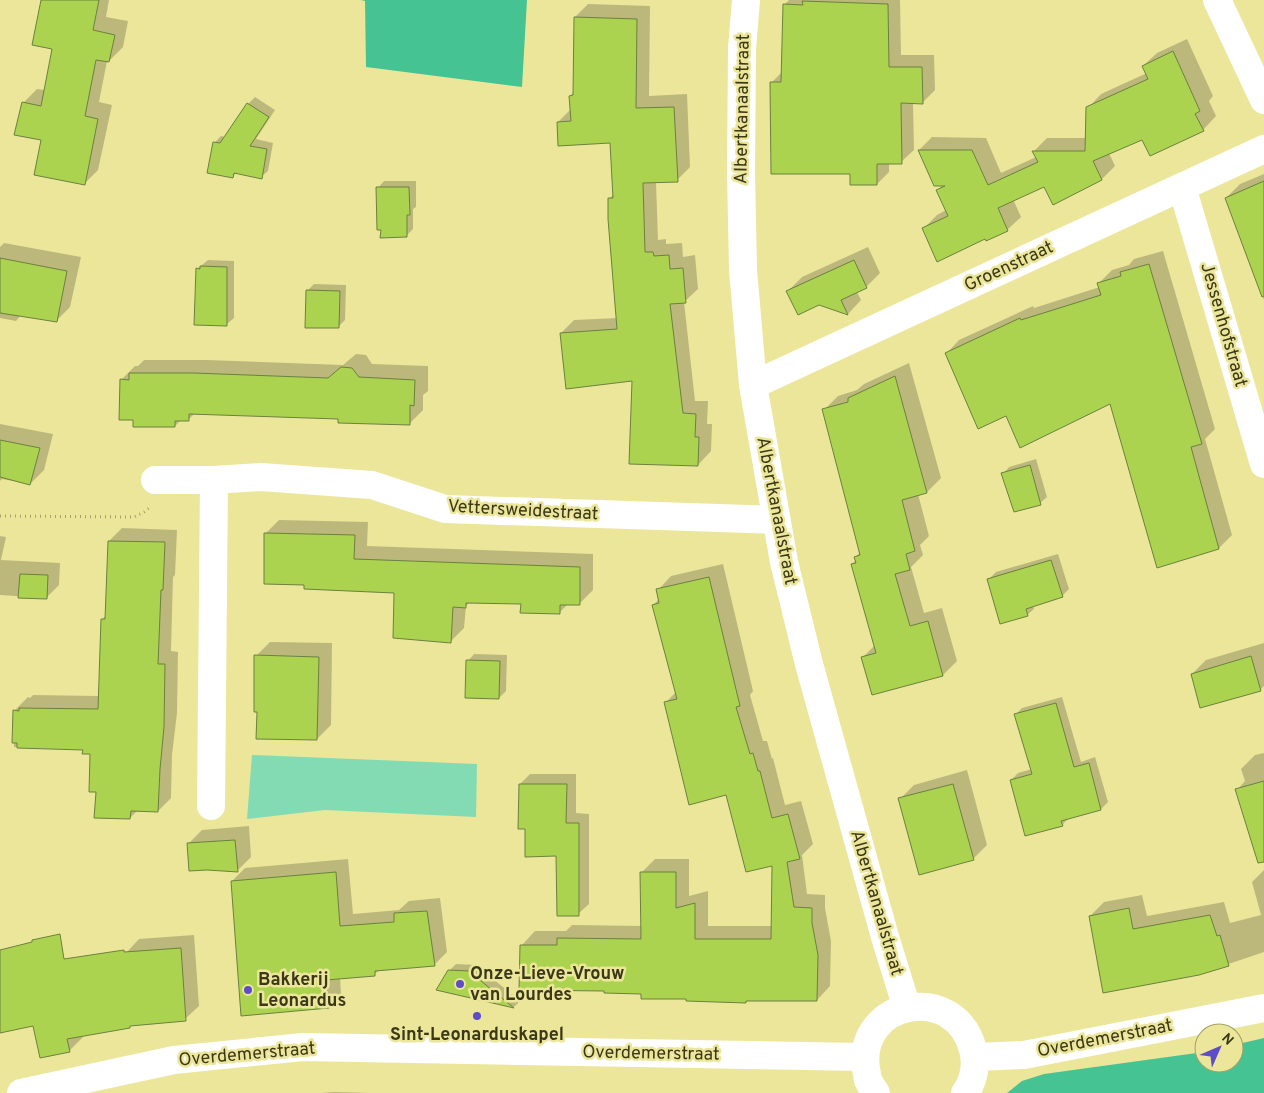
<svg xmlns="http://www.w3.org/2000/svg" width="1264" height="1093" font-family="Overpass,sans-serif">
	<rect width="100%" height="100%" fill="#ece69b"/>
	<path fill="#83dbb4" d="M 252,755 L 477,764 L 476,817 L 325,810 L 247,819 Z"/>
	<g fill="#46c393">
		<path d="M 361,0 L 527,0 L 522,87 L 366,67 L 365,1 Z"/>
		<path d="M 1264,1038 L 1264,1093 L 1007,1093 L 1022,1081 L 1044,1074 L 1204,1052 L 1204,1063 L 1234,1063 L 1234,1045 Z"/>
	</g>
	<g fill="#0003">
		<path d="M 51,0 L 109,0 L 106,17 L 128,21 L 123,47 L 109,61 L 107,61 L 99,102 L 112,105 L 98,170 L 84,184 L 42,139 L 23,103 L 37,89 L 45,90 L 54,48 Z"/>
		<path d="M 789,0 L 900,0 L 901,55 L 934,55 L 935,90 L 922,103 L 913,102 L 914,150 L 901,162 L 889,163 L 889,172 L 877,184 L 851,173 L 771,83 L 782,72 L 784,5 Z"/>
		<path d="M 588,4 L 650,6 L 649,96 L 687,94 L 690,167 L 677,180 L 656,182 L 658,240 L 666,239 L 666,244 L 682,243 L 683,257 L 695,255 L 698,289 L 684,302 L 695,401 L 708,401 L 707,424 L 712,424 L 711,451 L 698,465 L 634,380 L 561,333 L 574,320 L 618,318 L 609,199 L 614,194 L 611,142 L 558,122 L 571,109 L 570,96 L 574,92 L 575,17 Z"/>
		<path d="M 1187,39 L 1213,96 L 1209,101 L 1216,116 L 1203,130 L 1143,139 L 1109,153 L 1115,166 L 1102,179 L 1045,185 L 1013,199 L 1021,217 L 1007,230 L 985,238 L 924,228 L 937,215 L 946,210 L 937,191 L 944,184 L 919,150 L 932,137 L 986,138 L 1001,173 L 1036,157 L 1034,151 L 1047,138 L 1087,138 L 1088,108 L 1101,94 L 1147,73 L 1143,66 L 1157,53 Z"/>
		<path d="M 255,97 L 275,110 L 256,139 L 273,143 L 268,171 L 261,177 L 236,173 L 233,176 L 214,143 L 221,136 L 226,137 L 248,104 Z"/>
		<path d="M 1264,174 L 1264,300 L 1226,198 L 1240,184 Z"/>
		<path d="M 384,181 L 416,181 L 416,207 L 413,209 L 413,229 L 406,236 L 378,188 Z"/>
		<path d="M 4,243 L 81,257 L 70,307 L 56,321 L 21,315 L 16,321 L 0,318 L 0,247 Z"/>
		<path d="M 868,247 L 880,273 L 866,287 L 857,292 L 861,300 L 848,314 L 788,291 L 802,277 Z"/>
		<path d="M 1163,251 L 1215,429 L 1205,439 L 1232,535 L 1219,548 L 1111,402 L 1007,415 L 946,354 L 959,340 L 1033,306 L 1034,308 L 1100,287 L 1099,283 L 1112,270 L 1129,265 L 1134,259 Z"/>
		<path d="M 208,260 L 234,261 L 234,318 L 227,324 L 197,269 Z"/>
		<path d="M 314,284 L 346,285 L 345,320 L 338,327 L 307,291 Z"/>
		<path d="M 356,354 L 366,355 L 372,364 L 428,366 L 428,391 L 423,395 L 423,410 L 409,424 L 340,418 L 195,413 L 188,420 L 181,420 L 175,426 L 134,419 L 121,380 L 135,366 L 138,366 L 144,360 L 207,360 L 343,365 Z"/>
		<path d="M 909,363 L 941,478 L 927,492 L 918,494 L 929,536 L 920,545 L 923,555 L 911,567 L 924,613 L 942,608 L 957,661 L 943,675 L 863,657 L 875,645 L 852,564 L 856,560 L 855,557 L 861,552 L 824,410 L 838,396 L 857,390 L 864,384 Z"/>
		<path d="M 0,424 L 53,434 L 44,470 L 30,484 L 2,479 L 0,481 Z"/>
		<path d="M 1036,459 L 1047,497 L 1040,503 L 1003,474 L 1009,467 Z"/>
		<path d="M 279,520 L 368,522 L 367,546 L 593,554 L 593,590 L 579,604 L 568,604 L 560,612 L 522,603 L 470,602 L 466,606 L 464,628 L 450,642 L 395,592 L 305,584 L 266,533 Z"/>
		<path d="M 122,528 L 177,530 L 175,575 L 173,577 L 171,651 L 178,652 L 177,713 L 172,755 L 171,798 L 158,811 L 138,810 L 130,818 L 97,791 L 91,753 L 84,749 L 14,747 L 14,711 L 28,697 L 30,698 L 33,695 L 99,696 L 102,620 L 106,615 L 109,541 Z"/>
		<path d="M 0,536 L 6,537 L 1,560 L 60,563 L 59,585 L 46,598 L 0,595 Z"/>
		<path d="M 1058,554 L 1069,589 L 1062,596 L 1033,605 L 1034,609 L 1027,615 L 989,579 L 996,572 Z"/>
		<path d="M 723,564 L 753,691 L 750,695 L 763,741 L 767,741 L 772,759 L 773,758 L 785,805 L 801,801 L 813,844 L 802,855 L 807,894 L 825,895 L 825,908 L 831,941 L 830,986 L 817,1000 L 688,997 L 605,990 L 522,945 L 535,931 L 566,931 L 572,925 L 642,926 L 641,873 L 655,859 L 689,859 L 689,896 L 708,891 L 708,926 L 773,926 L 773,864 L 666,702 L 676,692 L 653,605 L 659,599 L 658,590 L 671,576 Z"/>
		<path d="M 270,642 L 332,643 L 331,725 L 317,739 L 256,656 Z"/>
		<path d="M 1264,643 L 1264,686 L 1260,690 L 1192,674 L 1206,660 Z"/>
		<path d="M 474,654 L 507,655 L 506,691 L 499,698 L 468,661 Z"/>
		<path d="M 1062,697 L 1081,762 L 1095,757 L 1108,802 L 1101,809 L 1069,818 L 1062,825 L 1011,780 L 1018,773 L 1032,769 L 1015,715 L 1022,708 Z"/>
		<path d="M 1264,753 L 1264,853 L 1237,790 L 1245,781 L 1241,769 L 1255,755 Z"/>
		<path d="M 967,770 L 987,845 L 973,859 L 900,799 L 914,785 Z"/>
		<path d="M 530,774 L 576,774 L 576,813 L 589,814 L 589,904 L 578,914 L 557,855 L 520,784 Z"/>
		<path d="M 249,826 L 251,857 L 237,871 L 188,844 L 202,830 Z"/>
		<path d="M 348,859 L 353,914 L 399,910 L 409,901 L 440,898 L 447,952 L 434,965 L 379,970 L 375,974 L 340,977 L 341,994 L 328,1007 L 232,881 L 245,868 Z"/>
		<path d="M 1264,870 L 1264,952 L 1199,974 L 1090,916 L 1104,902 L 1142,895 L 1147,916 L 1224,902 L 1230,923 L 1261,915 L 1252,882 Z"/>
		<path d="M 194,935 L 199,1006 L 185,1019 L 131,1025 L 130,1027 L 82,1035 L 83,1037 L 69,1051 L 34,1025 L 0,1031 L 0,975 L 126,953 L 139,939 Z"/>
		<path d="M 456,964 L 476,965 L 520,1001 L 514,1007 L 438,989 L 449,971 Z"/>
		<path d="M 334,1092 L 372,1093 L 321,1093 Z"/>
	</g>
	<g fill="#acd34f" stroke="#6b813f">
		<path d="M 41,0 L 99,0 L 93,30 L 115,35 L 109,62 L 96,60 L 85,116 L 98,119 L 85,185 L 34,175 L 41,140 L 14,135 L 22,102 L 41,106 L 52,49 L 32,45 Z"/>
		<path d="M 802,1 L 888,4 L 889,67 L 922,67 L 923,104 L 901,103 L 902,164 L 877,164 L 877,185 L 850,185 L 850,174 L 771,174 L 770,82 L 781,82 L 783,4 L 803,5 Z"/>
		<path d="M 574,17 L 637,19 L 636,108 L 674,107 L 678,182 L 643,183 L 645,252 L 653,252 L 654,256 L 669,255 L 670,269 L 683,268 L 686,303 L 670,304 L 683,413 L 696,414 L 695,437 L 699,437 L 698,466 L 629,464 L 632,381 L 566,389 L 560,333 L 617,329 L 608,219 L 608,198 L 613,198 L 610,143 L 558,146 L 557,122 L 571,121 L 569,96 L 573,95 Z"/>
		<path d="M 1173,51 L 1200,111 L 1195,114 L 1204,131 L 1150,156 L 1142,140 L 1093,161 L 1102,180 L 1053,205 L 1044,187 L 998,208 L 1008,231 L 986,241 L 985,239 L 937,262 L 922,228 L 948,216 L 936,190 L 945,186 L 934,186 L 918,150 L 972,150 L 988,185 L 1038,162 L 1032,151 L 1085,151 L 1086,107 L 1148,79 L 1142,66 Z"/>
		<path d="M 247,103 L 269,117 L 250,146 L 267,149 L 262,179 L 234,173 L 233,178 L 207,173 L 213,142 L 220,143 Z"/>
		<path d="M 1264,181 L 1264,296 L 1262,297 L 1225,198 Z"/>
		<path d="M 376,187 L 409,187 L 410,215 L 407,215 L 407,237 L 380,238 L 381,230 L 377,230 Z"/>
		<path d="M 0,258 L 67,271 L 57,322 L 0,313 Z"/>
		<path d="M 854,260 L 867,288 L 841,300 L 848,315 L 819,305 L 798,315 L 786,291 Z"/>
		<path d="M 1149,264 L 1202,444 L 1191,447 L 1219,549 L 1157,568 L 1110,404 L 1020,448 L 1006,416 L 978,429 L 945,353 L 1020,318 L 1021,320 L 1101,295 L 1097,283 L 1121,276 L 1120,272 Z"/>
		<path d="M 200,266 L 227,267 L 227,326 L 194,325 L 196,268 L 200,269 Z"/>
		<path d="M 306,290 L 340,291 L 339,328 L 305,328 Z"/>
		<path d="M 341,367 L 352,368 L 359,377 L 415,380 L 414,406 L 410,405 L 410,425 L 338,423 L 338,419 L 189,414 L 189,421 L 175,421 L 175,427 L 133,427 L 133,420 L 119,420 L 120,379 L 129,380 L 129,373 L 193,373 L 328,378 Z"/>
		<path d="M 895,376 L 927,493 L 902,500 L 915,551 L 906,554 L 910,570 L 895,574 L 910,626 L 928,621 L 943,676 L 872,695 L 861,657 L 876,653 L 851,564 L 856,563 L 854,557 L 860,555 L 822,409 L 848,402 L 848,398 Z"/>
		<path d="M 0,440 L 40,448 L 30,485 L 0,477 Z"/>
		<path d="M 1030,465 L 1041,505 L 1014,512 L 1001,473 Z"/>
		<path d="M 264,533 L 355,535 L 354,559 L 580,567 L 580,605 L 560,605 L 560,614 L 520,613 L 521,604 L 466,603 L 466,608 L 453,607 L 451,643 L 393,638 L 394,593 L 304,589 L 304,585 L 264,584 Z"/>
		<path d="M 108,541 L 165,542 L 163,590 L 161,590 L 158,664 L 165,664 L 164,727 L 160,769 L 158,812 L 131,811 L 130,819 L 94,818 L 96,792 L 89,792 L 90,754 L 82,754 L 83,750 L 17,748 L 17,743 L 12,743 L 13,710 L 19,711 L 19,708 L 98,709 L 101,619 L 105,619 Z"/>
		<path d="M 1051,560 L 1063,597 L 1026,609 L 1028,616 L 1000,624 L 987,579 Z"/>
		<path d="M 20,574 L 48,575 L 47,599 L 18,598 Z"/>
		<path d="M 709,577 L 740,706 L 736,707 L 750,754 L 753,753 L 758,771 L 760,771 L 772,818 L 788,814 L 800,859 L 787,862 L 794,907 L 812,908 L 812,923 L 818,955 L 817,1001 L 746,1001 L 746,1003 L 686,1001 L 686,999 L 641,999 L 641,994 L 604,993 L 604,991 L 519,990 L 520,945 L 557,945 L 557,938 L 641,939 L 640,872 L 676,872 L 676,908 L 695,903 L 695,939 L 771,939 L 772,866 L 746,872 L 726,795 L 689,805 L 664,702 L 677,699 L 652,605 L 659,603 L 656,589 Z"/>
		<path d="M 254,655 L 319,657 L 317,740 L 256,739 L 257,712 L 254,712 Z"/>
		<path d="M 1251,656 L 1261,691 L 1200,708 L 1191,674 Z"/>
		<path d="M 466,660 L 500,661 L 499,699 L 465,698 Z"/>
		<path d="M 1056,703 L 1074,767 L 1089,763 L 1101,810 L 1061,821 L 1063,826 L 1025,836 L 1010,780 L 1032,774 L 1014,714 Z"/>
		<path d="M 1264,781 L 1264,862 L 1258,863 L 1235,789 Z"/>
		<path d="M 519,784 L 567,784 L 566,823 L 579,823 L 579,916 L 557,916 L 556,856 L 525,857 L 525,829 L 518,829 Z"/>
		<path d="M 953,784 L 974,860 L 919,875 L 898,798 Z"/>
		<path d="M 235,840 L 238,872 L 207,870 L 189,871 L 187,843 Z"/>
		<path d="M 336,872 L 340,926 L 394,922 L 394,913 L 427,911 L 435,966 L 375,971 L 375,976 L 326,980 L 329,1008 L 241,1016 L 231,881 Z"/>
		<path d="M 1129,908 L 1133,929 L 1210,915 L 1217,936 L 1220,935 L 1229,966 L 1199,975 L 1103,993 L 1089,916 Z"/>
		<path d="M 60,934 L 64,959 L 124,950 L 124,952 L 181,948 L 186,1021 L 130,1026 L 130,1028 L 67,1039 L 70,1052 L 40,1058 L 33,1026 L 0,1033 L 0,950 L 32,942 L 32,940 Z"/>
		<path d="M 448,970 L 469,971 L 514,1008 L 436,990 Z"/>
	</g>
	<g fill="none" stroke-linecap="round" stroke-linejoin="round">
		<path stroke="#a7a268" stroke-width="3" stroke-dasharray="1 4" stroke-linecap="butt" d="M 0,516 L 134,517 L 144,512 L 149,508"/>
		<g stroke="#fff" stroke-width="28">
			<path d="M 746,0 L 742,49 L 741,172 L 743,270 L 753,385 L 784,562 L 809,664 L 885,937 L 907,1008"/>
			<path d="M 1217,0 L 1264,100"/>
			<path d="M 1182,187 L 1264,464"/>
			<path d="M 753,385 L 1264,149"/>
			<path d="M 155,480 L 214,480 L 261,477 L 372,485 L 445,509 L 776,520"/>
			<path d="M 211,806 L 214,480"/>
			<path d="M 975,1057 L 1024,1055 L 1264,1008"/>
			<path d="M 21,1093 L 174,1060 L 303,1047 L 864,1057"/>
			<path d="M 876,1093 C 873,1089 870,1084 868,1080 C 867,1076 867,1072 866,1069 C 856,1000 956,981 973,1050 C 977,1064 974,1081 965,1093"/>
		</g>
	</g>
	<g fill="#5e4dc6" stroke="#ece69b" stroke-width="2">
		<circle cx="460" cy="984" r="5"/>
		<circle cx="248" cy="990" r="5"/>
		<circle cx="477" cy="1016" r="5"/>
	</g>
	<g text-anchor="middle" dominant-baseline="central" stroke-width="5" stroke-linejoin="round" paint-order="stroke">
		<g font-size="18" fill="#3b3819" stroke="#ece69b">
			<text transform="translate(743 109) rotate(-89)">Albertkanaalstraat</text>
			<text transform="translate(1009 267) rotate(-25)">Groenstraat</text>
			<text transform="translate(1223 325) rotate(74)">Jessenhofstraat</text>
			<text transform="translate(523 511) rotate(3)">Vettersweidestraat</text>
			<text transform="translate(776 511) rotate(79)">Albertkanaalstraat</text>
			<text transform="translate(876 903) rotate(74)">Albertkanaalstraat</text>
			<text transform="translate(1105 1039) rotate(-11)">Overdemerstraat</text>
			<text transform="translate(651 1054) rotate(1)">Overdemerstraat</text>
			<text transform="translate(247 1055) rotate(-5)">Overdemerstraat</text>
		</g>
		<g font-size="18" font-weight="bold" fill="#3b3819" stroke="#ece69b" text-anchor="start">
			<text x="470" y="974">Onze-Lieve-Vrouw<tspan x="470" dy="21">van Lourdes</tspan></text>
			<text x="258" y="980">Bakkerij<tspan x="258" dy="21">Leonardus</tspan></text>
			<text x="477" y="1035" text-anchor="middle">Sint-Leonarduskapel</text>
		</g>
	</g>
	<g transform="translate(1219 1048) rotate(45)"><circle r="24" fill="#ece69b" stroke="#a5a067"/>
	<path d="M0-4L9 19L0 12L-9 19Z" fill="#5e4dc6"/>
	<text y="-8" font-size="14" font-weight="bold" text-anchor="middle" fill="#3b3819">N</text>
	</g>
</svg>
